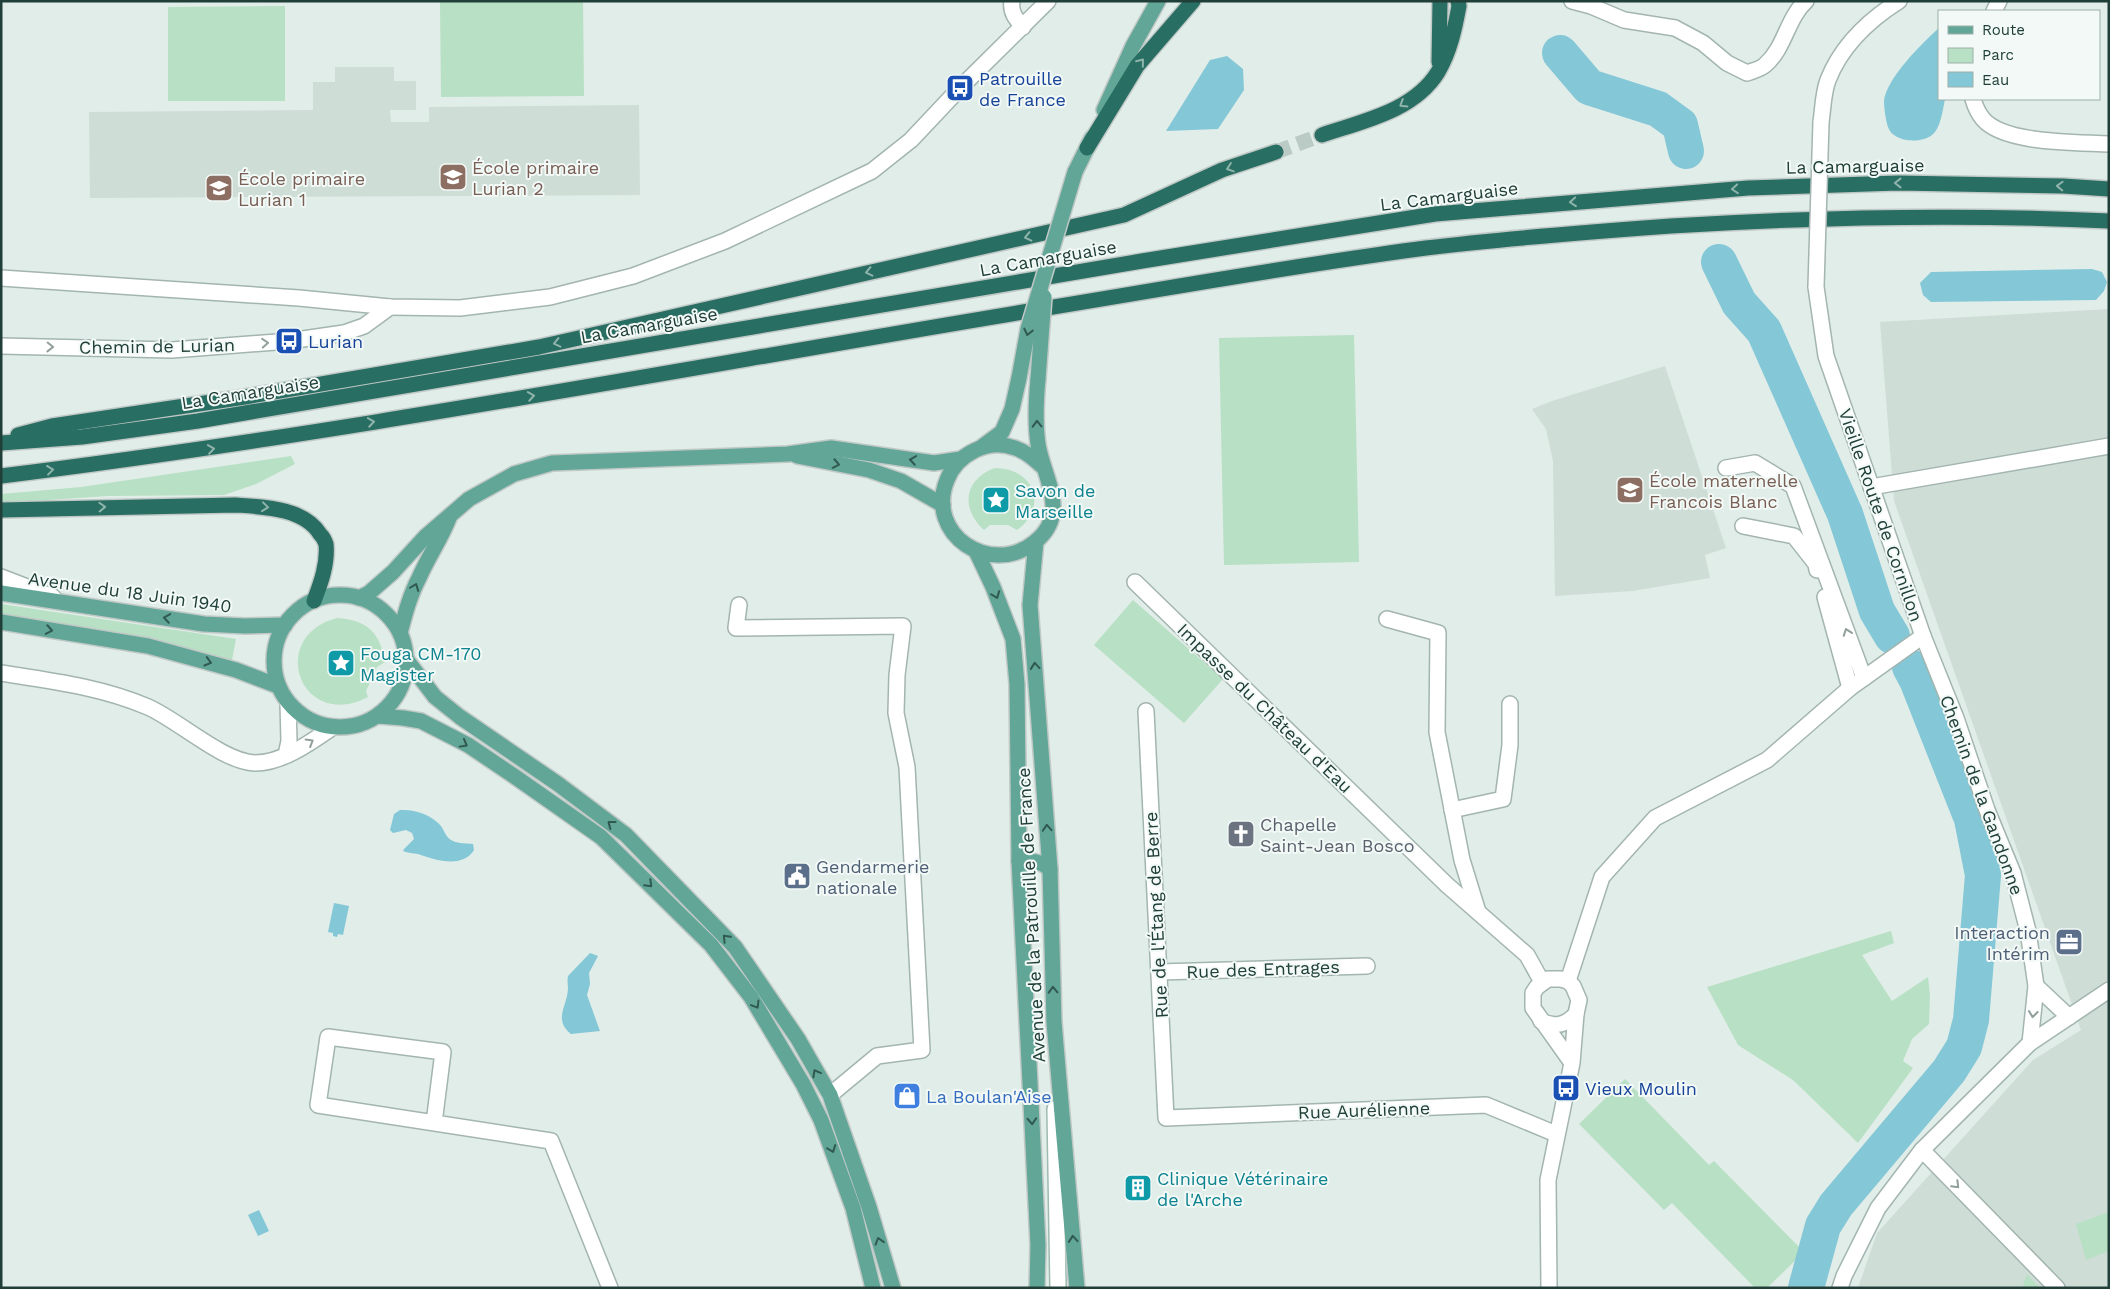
<svg xmlns="http://www.w3.org/2000/svg" width="2110" height="1289" font-family="'Work Sans',sans-serif">
	<rect width="100%" height="100%" fill="#e1ede8"/>
	<g fill="#cfddd7">
		<path d="M 335,67 L 394,67 L 394,81 L 416,81 L 416,110 L 390,110 L 391,122 L 429,122 L 429,107 L 639,105 L 640,195 L 90,198 L 89,112 L 313,110 L 313,82 L 335,82 Z"/>
		<path d="M 2109,309 L 2109,1288 L 1858,1288 L 1877,1233 L 2033,1060 L 2081,1030 L 1894,501 L 1880,322 Z"/>
		<path d="M 1665,366 L 1726,548 L 1705,555 L 1710,578 L 1633,591 L 1555,596 L 1553,461 L 1546,429 L 1532,409 L 1552,401 Z"/>
	</g>
	<g fill="#b8e0c4">
		<path d="M 440,1 L 583,1 L 584,96 L 441,97 Z"/>
		<path d="M 285,6 L 285,101 L 168,101 L 168,7 Z"/>
		<path d="M 1354,335 L 1359,562 L 1224,565 L 1219,338 Z"/>
		<path d="M 291,456 L 295,464 L 256,484 L 224,495 L 108,496 L 1,503 L 1,494 L 81,487 Z"/>
		<path d="M 995,468 C 1034,468 1049,507 1017,530 L 1008,525 L 990,525 L 984,530 C 960,508 964,479 995,468 Z"/>
		<path d="M 1133,600 L 1223,679 L 1184,723 L 1094,645 Z"/>
		<path d="M 1,604 L 236,639 L 232,660 C 156,639 80,624 1,615 Z"/>
		<path d="M 337,618 C 367,620 380,632 385,662 L 377,667 L 366,691 L 368,697 C 301,732 266,637 337,618 Z"/>
		<path d="M 1891,931 L 1894,943 L 1862,955 L 1892,1001 L 1928,977 L 1930,996 L 1929,1024 L 1912,1039 L 1903,1061 L 1913,1068 L 1858,1143 L 1793,1080 L 1738,1045 L 1707,987 Z"/>
		<path d="M 1625,1079 L 1709,1165 L 1714,1161 L 1804,1252 L 1767,1288 L 1755,1288 L 1672,1203 L 1664,1210 L 1579,1124 Z"/>
		<path d="M 2109,1212 L 2109,1251 L 2086,1260 L 2076,1224 Z"/>
		<path d="M 2027,1274 L 2040,1288 L 2026,1288 L 2023,1285 Z"/>
	</g>
	<g fill="#84c7d7">
		<path d="M 1939,28 L 1939,99 L 1945,99 C 1943,109 1941,124 1935,132 C 1926,144 1898,143 1890,131 C 1886,126 1884,108 1884,101 C 1886,79 1922,43 1939,28 Z"/>
		<path d="M 1227,56 L 1243,69 L 1244,90 L 1218,129 L 1166,131 L 1210,60 Z"/>
		<path d="M 2092,269 L 2102,272 L 2107,282 L 2104,291 L 2096,300 L 1931,302 L 1923,295 L 1920,283 L 1931,272 Z"/>
		<path d="M 400,810 C 414,809 431,814 441,826 C 445,832 446,838 453,841 C 459,844 467,843 473,844 L 474,850 C 462,869 435,860 418,854 C 413,853 408,853 403,851 L 404,849 L 414,839 L 412,833 L 406,830 L 393,833 L 390,830 L 394,814 Z"/>
		<path d="M 334,903 L 349,906 L 343,935 L 338,934 L 337,937 L 333,936 L 333,933 L 328,932 Z"/>
		<path d="M 590,953 L 598,956 L 589,973 L 590,984 L 587,995 L 600,1031 L 571,1034 C 553,1019 567,1007 568,989 C 568,984 567,981 568,976 Z"/>
		<path d="M 259,1210 L 269,1231 L 258,1236 L 248,1215 Z"/>
	</g>
	<g fill="none" stroke-linecap="round" stroke-linejoin="round">
		<g stroke="#84c7d7" stroke-width="36">
			<path d="M 1560,53 L 1589,87 L 1658,109 L 1680,125 L 1686,151"/>
			<path d="M 1719,262 L 1739,303 L 1764,331 L 1845,514 L 1877,611 L 1892,636"/>
			<path d="M 1806,1288 L 1823,1226 L 1836,1205 L 1949,1071 L 1964,1047 L 1971,1020 L 1983,875 L 1972,819 L 1917,680 L 1910,667"/>
		</g>
		<path stroke="#bacac5" stroke-width="15" stroke-dasharray="15 8" stroke-linecap="butt" d="M 1276,152 L 1322,135"/>
		<defs>
			<g id="minor">
				<path d="M 1012,1 C 1010,12 1016,19 1023,27"/>
				<path d="M 1572,1 L 1591,6 L 1624,20 L 1675,28 L 1703,43 L 1727,63 L 1747,73 C 1752,71 1761,69 1765,65 C 1785,48 1787,18 1806,1"/>
				<path d="M 1994,11 L 1999,1"/>
				<path d="M 1973,99 C 1975,106 1978,113 1983,119 C 2004,144 2077,142 2109,144"/>
				<path d="M 1821,122 C 1823,109 1823,93 1828,80 C 1841,47 1869,20 1899,1"/>
				<path d="M 1,278 L 299,298 L 390,307 L 460,308 L 550,297 L 633,276 L 725,241 L 872,171 L 911,140 L 960,88 L 1048,1"/>
				<path d="M 1816,287 L 1826,356 L 1923,636 L 1956,718 L 1987,810 L 2013,873 L 2028,931 L 2036,986 L 2030,1043"/>
				<path d="M 1,346 L 172,350 L 289,341 L 344,333 L 364,326 L 390,307"/>
				<path d="M 1726,468 L 1755,463 L 1793,486 L 1864,678"/>
				<path d="M 1871,487 L 2109,446"/>
				<path d="M 1743,526 L 1794,536 L 1816,564 L 1817,570"/>
				<path d="M 1135,582 L 1447,885 L 1527,955 L 1542,982"/>
				<path d="M 1825,597 L 1850,688"/>
				<path d="M 739,605 L 736,628 L 903,626 L 897,675 L 896,713 L 907,767 L 922,1050 L 877,1056 L 830,1095"/>
				<path d="M 1387,619 L 1438,633 L 1437,732 L 1462,860 L 1478,912"/>
				<path d="M 1,673 C 52,681 101,687 148,707 C 178,720 223,762 255,763 C 283,763 311,742 333,727"/>
				<path d="M 1146,711 L 1166,1118 L 1486,1105 L 1556,1134"/>
				<path d="M 286,755 L 289,741 L 288,703"/>
				<path d="M 1452,810 L 1503,799 L 1510,745 L 1510,704"/>
				<path d="M 1159,972 L 1367,966"/>
				<path d="M 1568,981 L 1602,877 L 1655,818 L 1767,760 L 1850,688 L 1923,636"/>
				<path d="M 2036,986 L 2069,1017"/>
				<path d="M 1541,1021 C 1555,1028 1566,1025 1576,1014"/>
				<path d="M 434,1123 L 443,1052 L 328,1037 L 318,1105 L 551,1141 L 610,1288"/>
				<path d="M 1922,1150 L 2057,1288"/>
				<path d="M 1549,1288 L 1548,1180 L 1572,1063 L 1576,1014 L 1579,1000 L 1573,986 L 1568,981 L 1561,979 L 1548,979 L 1537,987 L 1533,993 L 1533,1008 L 1572,1063"/>
				<path d="M 1840,1288 L 1844,1276 L 1878,1208 L 1922,1150 L 2030,1043 L 2109,990"/>
			</g>
			<path id="tertiary" d="M 1,577 L 53,597"/>
			<path id="secondary" d="M 1055,1109 L 1058,1288"/>
			<g id="primary">
				<path d="M 1104,110 L 1133,46 L 1158,1"/>
				<path d="M 1075,172 L 1092,138"/>
				<path d="M 1038,379 C 1036,400 1035,423 1038,444 C 1043,477 1071,513 1035,542 C 990,578 925,534 947,480 C 957,454 988,438 1015,448 C 1027,452 1034,459 1043,467"/>
				<path d="M 983,446 L 1002,432 L 1012,409 L 1019,378"/>
				<path d="M 797,456 L 869,470 L 901,481 L 943,505"/>
				<path d="M 1036,541 L 1030,605 L 1050,869 L 1054,1022 L 1077,1288"/>
				<path d="M 976,551 L 993,587 L 1013,639 L 1017,684 L 1019,861 L 1038,1245 L 1037,1288"/>
				<path d="M 1,593 L 204,624 L 245,626 L 285,625"/>
				<circle cx="340" cy="661" r="66"/>
				<path d="M 359,598 L 369,593 L 393,572 L 425,537 L 469,499 L 514,474 L 552,463 L 788,454 L 831,448 L 934,463 L 961,459"/>
				<path d="M 1,622 L 148,646 L 236,670 L 278,686"/>
				<path d="M 400,633 C 405,614 410,595 419,578 C 428,557 441,539 449,518"/>
				<path d="M 406,659 L 435,697 L 460,717 L 558,784 L 626,835 L 735,947 L 798,1039 L 830,1095 L 869,1207 L 893,1288"/>
				<path d="M 378,716 L 403,718 L 421,721 L 468,745 L 514,776 L 601,837 L 711,945 L 751,997 L 803,1084 L 821,1120 L 853,1208 L 873,1288"/>
				<path d="M 1019,861 C 1031,859 1040,861 1050,869"/>
			</g>
			<g id="motorway">
				<path d="M 1439,62 L 1440,1"/>
				<path d="M 1322,135 C 1363,121 1414,111 1438,72 C 1450,52 1455,28 1459,6 L 1458,1"/>
				<path d="M 1087,148 L 1137,66 L 1193,1"/>
				<path d="M 18,435 L 52,426 L 245,397 L 539,347 L 1124,215 L 1222,170 L 1276,152"/>
				<path d="M 1,443 L 82,437 L 198,421 L 1142,261 L 1435,214 L 1748,188 L 1898,183 L 2063,186 L 2109,189"/>
				<path d="M 1,476 C 348,433 691,367 1035,310 C 1165,289 1295,265 1426,248 C 1507,238 1589,232 1671,226 C 1817,217 1963,214 2109,221"/>
				<path d="M 1,510 L 236,505 C 264,507 304,508 320,534 C 323,537 325,541 326,544 C 328,563 321,583 314,601"/>
			</g>
		</defs>
		<use href="#minor" stroke="#a3b5b0" stroke-width="18"/>
		<use href="#tertiary" stroke="#a3b5b0" stroke-width="18"/>
		<use href="#secondary" stroke="#9ebab1" stroke-width="18"/>
		<use href="#primary" stroke="#c1c9c7" stroke-width="18"/>
		<use href="#motorway" stroke="#c1c9c7" stroke-width="18"/>
		<use href="#minor" stroke="#fff" stroke-width="15"/>
		<use href="#tertiary" stroke="#fff" stroke-width="15"/>
		<use href="#secondary" stroke="#fff" stroke-width="15"/>
		<use href="#primary" stroke="#62a697" stroke-width="15"/>
		<use href="#motorway" stroke="#296e62" stroke-width="15"/>
		<defs>
			<path id="minor-bridge" d="M 1816,287 L 1821,122"/>
			<g id="primary-bridge">
				<path d="M 1019,378 L 1028,329 L 1075,172"/>
				<path d="M 1038,379 L 1044,297"/>
			</g>
		</defs>
		<use href="#minor-bridge" stroke="#a3b5b0" stroke-width="18" stroke-linecap="butt"/>
		<use href="#primary-bridge" stroke="#c1c9c7" stroke-width="18" stroke-linecap="butt"/>
		<use href="#minor-bridge" stroke="#fff" stroke-width="15"/>
		<use href="#primary-bridge" stroke="#62a697" stroke-width="15"/>
	</g>
	<defs><path id="oneway-chevron" d="M-2-3.5L2.5 0L-2 3.5" fill="none" stroke-width="1.6" stroke-linecap="round" stroke-linejoin="round" transform="scale(1.25)"/></defs>
	<g stroke="#8eb4ac">
		<use href="#oneway-chevron" transform="translate(1141 62) rotate(-51)"/>
		<use href="#oneway-chevron" transform="translate(1403 104) rotate(148)"/>
		<use href="#oneway-chevron" transform="translate(1230 168) rotate(161)"/>
		<use href="#oneway-chevron" transform="translate(1898 183) rotate(180)"/>
		<use href="#oneway-chevron" transform="translate(2060 186) rotate(-178)"/>
		<use href="#oneway-chevron" transform="translate(1735 189) rotate(175)"/>
		<use href="#oneway-chevron" transform="translate(1573 202) rotate(175)"/>
		<use href="#oneway-chevron" transform="translate(1028 237) rotate(167)"/>
		<use href="#oneway-chevron" transform="translate(869 272) rotate(167)"/>
		<use href="#oneway-chevron" transform="translate(557 343) rotate(167)"/>
		<use href="#oneway-chevron" transform="translate(531 396) rotate(-9)"/>
		<use href="#oneway-chevron" transform="translate(371 422) rotate(-9)"/>
		<use href="#oneway-chevron" transform="translate(211 449) rotate(-8)"/>
		<use href="#oneway-chevron" transform="translate(50 470) rotate(-7)"/>
		<use href="#oneway-chevron" transform="translate(102 507) rotate(-2)"/>
		<use href="#oneway-chevron" transform="translate(265 507) rotate(7)"/>
	</g>
	<g stroke="#305950">
		<use href="#oneway-chevron" transform="translate(1028 332) rotate(103)"/>
		<use href="#oneway-chevron" transform="translate(1037 424) rotate(-91)"/>
		<use href="#oneway-chevron" transform="translate(913 460) rotate(-171)"/>
		<use href="#oneway-chevron" transform="translate(836 464) rotate(11)"/>
		<use href="#oneway-chevron" transform="translate(415 587) rotate(-69)"/>
		<use href="#oneway-chevron" transform="translate(996 595) rotate(69)"/>
		<use href="#oneway-chevron" transform="translate(167 618) rotate(-171)"/>
		<use href="#oneway-chevron" transform="translate(49 630) rotate(10)"/>
		<use href="#oneway-chevron" transform="translate(208 662) rotate(16)"/>
		<use href="#oneway-chevron" transform="translate(1035 666) rotate(-95)"/>
		<use href="#oneway-chevron" transform="translate(464 744) rotate(29)"/>
		<use href="#oneway-chevron" transform="translate(611 824) rotate(-143)"/>
		<use href="#oneway-chevron" transform="translate(1047 828) rotate(-94)"/>
		<use href="#oneway-chevron" transform="translate(649 884) rotate(45)"/>
		<use href="#oneway-chevron" transform="translate(726 938) rotate(-134)"/>
		<use href="#oneway-chevron" transform="translate(1053 990) rotate(-92)"/>
		<use href="#oneway-chevron" transform="translate(756 1005) rotate(59)"/>
		<use href="#oneway-chevron" transform="translate(816 1073) rotate(-119)"/>
		<use href="#oneway-chevron" transform="translate(1032 1121) rotate(87)"/>
		<use href="#oneway-chevron" transform="translate(832 1149) rotate(69)"/>
		<use href="#oneway-chevron" transform="translate(1073 1239) rotate(-95)"/>
		<use href="#oneway-chevron" transform="translate(879 1241) rotate(-107)"/>
	</g>
	<g stroke="#909f9c">
		<use href="#oneway-chevron" transform="translate(265 343) rotate(-4)"/>
		<use href="#oneway-chevron" transform="translate(50 347) rotate(1)"/>
		<use href="#oneway-chevron" transform="translate(1847 632) rotate(-110)"/>
		<use href="#oneway-chevron" transform="translate(310 742) rotate(-31)"/>
		<use href="#oneway-chevron" transform="translate(2033 1014) rotate(96)"/>
		<use href="#oneway-chevron" transform="translate(1956 1185) rotate(45)"/>
	</g>
	<defs>
		<symbol id="bus-square" viewBox="-11 -11 22 22"><rect x="-9" y="-9" width="18" height="18" rx="4" fill="#1a4fb4" stroke="#f2f9f6"/><path d="M-5-6H5V4H4V6H2V4H-2V6H-4V4H-5ZM-3.5-4V0h7V-4ZM-3.5 1.2v1.5H-2V1.2ZM2 1.2v1.5H3.5V1.2Z" fill="#fff"/></symbol>
		<symbol id="school-square" viewBox="-11 -11 22 22"><rect x="-9" y="-9" width="18" height="18" rx="4" fill="#8d6e63" stroke="#f2f9f6"/><path d="M0-5L7-2L0 1L-7-2ZM-4 1L0 2.5L4 1V4Q0 6-4 4Z" fill="#fff"/></symbol>
		<symbol id="sight-square" viewBox="-11 -11 22 22"><rect x="-9" y="-9" width="18" height="18" rx="4" fill="#0f9aa8" stroke="#f2f9f6"/><path d="M0-6L1.8-2.2L6-1.7L2.9 1.2L3.7 5.4L0 3.3L-3.7 5.4L-2.9 1.2L-6-1.7L-1.8-2.2Z" fill="#fff"/></symbol>
		<symbol id="church-square" viewBox="-11 -11 22 22"><rect x="-9" y="-9" width="18" height="18" rx="4" fill="#6b7280" stroke="#f2f9f6"/><path d="M-1.2-6h2.4v3.5h3.3v2.4h-3.3V6h-2.4V-.1h-3.3v-2.4h3.3Z" fill="#fff"/></symbol>
		<symbol id="civic-square" viewBox="-11 -11 22 22"><rect x="-9" y="-9" width="18" height="18" rx="4" fill="#5c6f8a" stroke="#f2f9f6"/><path d="M-.6-6.5H3V-4.5H.6V-3L4-1V1h2V6H-6V1h2V-1L-.6-3ZM-1.2 2.5V6h2.4V2.5Z" fill="#fff"/></symbol>
		<symbol id="office-square" viewBox="-11 -11 22 22"><rect x="-9" y="-9" width="18" height="18" rx="4" fill="#5c6f8a" stroke="#f2f9f6"/><path d="M-6-3h4V-5.5h4V-3h4V5H-6ZM-1-4.5V-3h2v-1.5ZM-6 0V1H6V0Z" fill="#fff"/></symbol>
		<symbol id="shop-square" viewBox="-11 -11 22 22"><rect x="-9" y="-9" width="18" height="18" rx="4" fill="#3f7fe0" stroke="#f2f9f6"/><path d="M-5-2.5h2.3a2.7 3.5 0 0 1 5.4 0H5L5.5 6h-11ZM-1.5-2.5h3a1.5 2.3 0 0 0-3 0Z" fill="#fff"/></symbol>
		<symbol id="building-square" viewBox="-11 -11 22 22"><rect x="-9" y="-9" width="18" height="18" rx="4" fill="#0f9aa8" stroke="#f2f9f6"/><path d="M-4-6H4V6H1V3H-1V6H-4ZM-2.5-4.3h1.7v1.8h-1.7ZM.8-4.3h1.7v1.8H.8ZM-2.5-1h1.7V.8h-1.7ZM.8-1h1.7V.8H.8Z" fill="#fff"/></symbol>
	</defs>
	<g fill-rule="evenodd">
		<use href="#bus-square" x="944" y="72" width="32" height="32"/>
		<use href="#school-square" x="437" y="161" width="32" height="32"/>
		<use href="#school-square" x="203" y="172" width="32" height="32"/>
		<use href="#bus-square" x="273" y="325" width="32" height="32"/>
		<use href="#school-square" x="1614" y="474" width="32" height="32"/>
		<use href="#sight-square" x="980" y="484" width="32" height="32"/>
		<use href="#sight-square" x="325" y="647" width="32" height="32"/>
		<use href="#church-square" x="1225" y="818" width="32" height="32"/>
		<use href="#civic-square" x="781" y="860" width="32" height="32"/>
		<use href="#office-square" x="2053" y="926" width="32" height="32"/>
		<use href="#bus-square" x="1550" y="1072" width="32" height="32"/>
		<use href="#shop-square" x="891" y="1080" width="32" height="32"/>
		<use href="#building-square" x="1122" y="1172" width="32" height="32"/>
	</g>
	<g text-anchor="middle" dominant-baseline="central" stroke-width="4" stroke-linejoin="round" paint-order="stroke">
		<g font-size="18" fill="#164399" stroke="#f2f9f6" text-anchor="start">
			<text x="979" y="78">Patrouille<tspan x="979" dy="21">de France</tspan></text>
			<text x="308" y="341">Lurian</text>
			<text x="1585" y="1088">Vieux Moulin</text>
		</g>
		<g font-size="18" fill="#203f38" stroke="#f2f9f6">
			<text transform="translate(1855 166) rotate(-1)">La Camarguaise</text>
			<text transform="translate(1449 196) rotate(-7)">La Camarguaise</text>
			<text transform="translate(1048 258) rotate(-10)">La Camarguaise</text>
			<text transform="translate(649 325) rotate(-10)">La Camarguaise</text>
			<text transform="translate(157 346) rotate(-1)">Chemin de Lurian</text>
			<text transform="translate(250 392) rotate(-9)">La Camarguaise</text>
			<text transform="translate(1881 515) rotate(71)">Vieille Route de Cornillon</text>
			<text transform="translate(130 592) rotate(8)">Avenue du 18 Juin 1940</text>
			<text transform="translate(1265 708) rotate(44)">Impasse du Château d'Eau</text>
			<text transform="translate(1982 795) rotate(70)">Chemin de la Gandonne</text>
			<text transform="translate(1031 915) rotate(-93)">Avenue de la Patrouille de France</text>
			<text transform="translate(1156 915) rotate(-93)">Rue de l'Étang de Berre</text>
			<text transform="translate(1263 969) rotate(-2)">Rue des Entrages</text>
			<text transform="translate(1364 1110) rotate(-2)">Rue Aurélienne</text>
		</g>
		<g font-size="18" fill="#785e54" stroke="#f2f9f6" text-anchor="start">
			<text x="472" y="167">École primaire<tspan x="472" dy="21">Lurian 2</tspan></text>
			<text x="238" y="178">École primaire<tspan x="238" dy="21">Lurian 1</tspan></text>
			<text x="1649" y="480">École maternelle<tspan x="1649" dy="21">Francois Blanc</tspan></text>
		</g>
		<g font-size="18" fill="#0d838f" stroke="#f2f9f6" text-anchor="start">
			<text x="1015" y="490">Savon de<tspan x="1015" dy="21">Marseille</tspan></text>
			<text x="360" y="653">Fouga CM-170<tspan x="360" dy="21">Magister</tspan></text>
			<text x="1157" y="1178">Clinique Vétérinaire<tspan x="1157" dy="21">de l'Arche</tspan></text>
		</g>
		<g font-size="18" fill="#5b616d" stroke="#f2f9f6" text-anchor="start">
			<text x="1260" y="824">Chapelle<tspan x="1260" dy="21">Saint-Jean Bosco</tspan></text>
		</g>
		<g font-size="18" fill="#4e5e75" stroke="#f2f9f6" text-anchor="start">
			<text x="816" y="866">Gendarmerie<tspan x="816" dy="21">nationale</tspan></text>
			<text x="2050" y="932" text-anchor="end">Interaction<tspan x="2050" dy="21">Intérim</tspan></text>
		</g>
		<g font-size="18" fill="#366cbe" stroke="#f2f9f6" text-anchor="start">
			<text x="926" y="1096">La Boulan'Aise</text>
		</g>
	</g>
	<rect width="2110" height="1289" fill="none" stroke="#203f38" stroke-width="5"/>
	<rect x="1938" y="10" width="162" height="90" fill="#f2f9f6" stroke="#9eafaa"/>
	<rect x="1948" y="26" width="25" height="8" fill="#62a697" stroke="#9eafaa"/>
	<text x="1982" y="35" font-size="15" fill="#203f38">Route</text>
	<rect x="1948" y="48" width="25" height="15" fill="#b8e0c4" stroke="#9eafaa"/>
	<text x="1982" y="60" font-size="15" fill="#203f38">Parc</text>
	<rect x="1948" y="72" width="25" height="15" fill="#84c7d7" stroke="#9eafaa"/>
	<text x="1982" y="85" font-size="15" fill="#203f38">Eau</text>
</svg>
